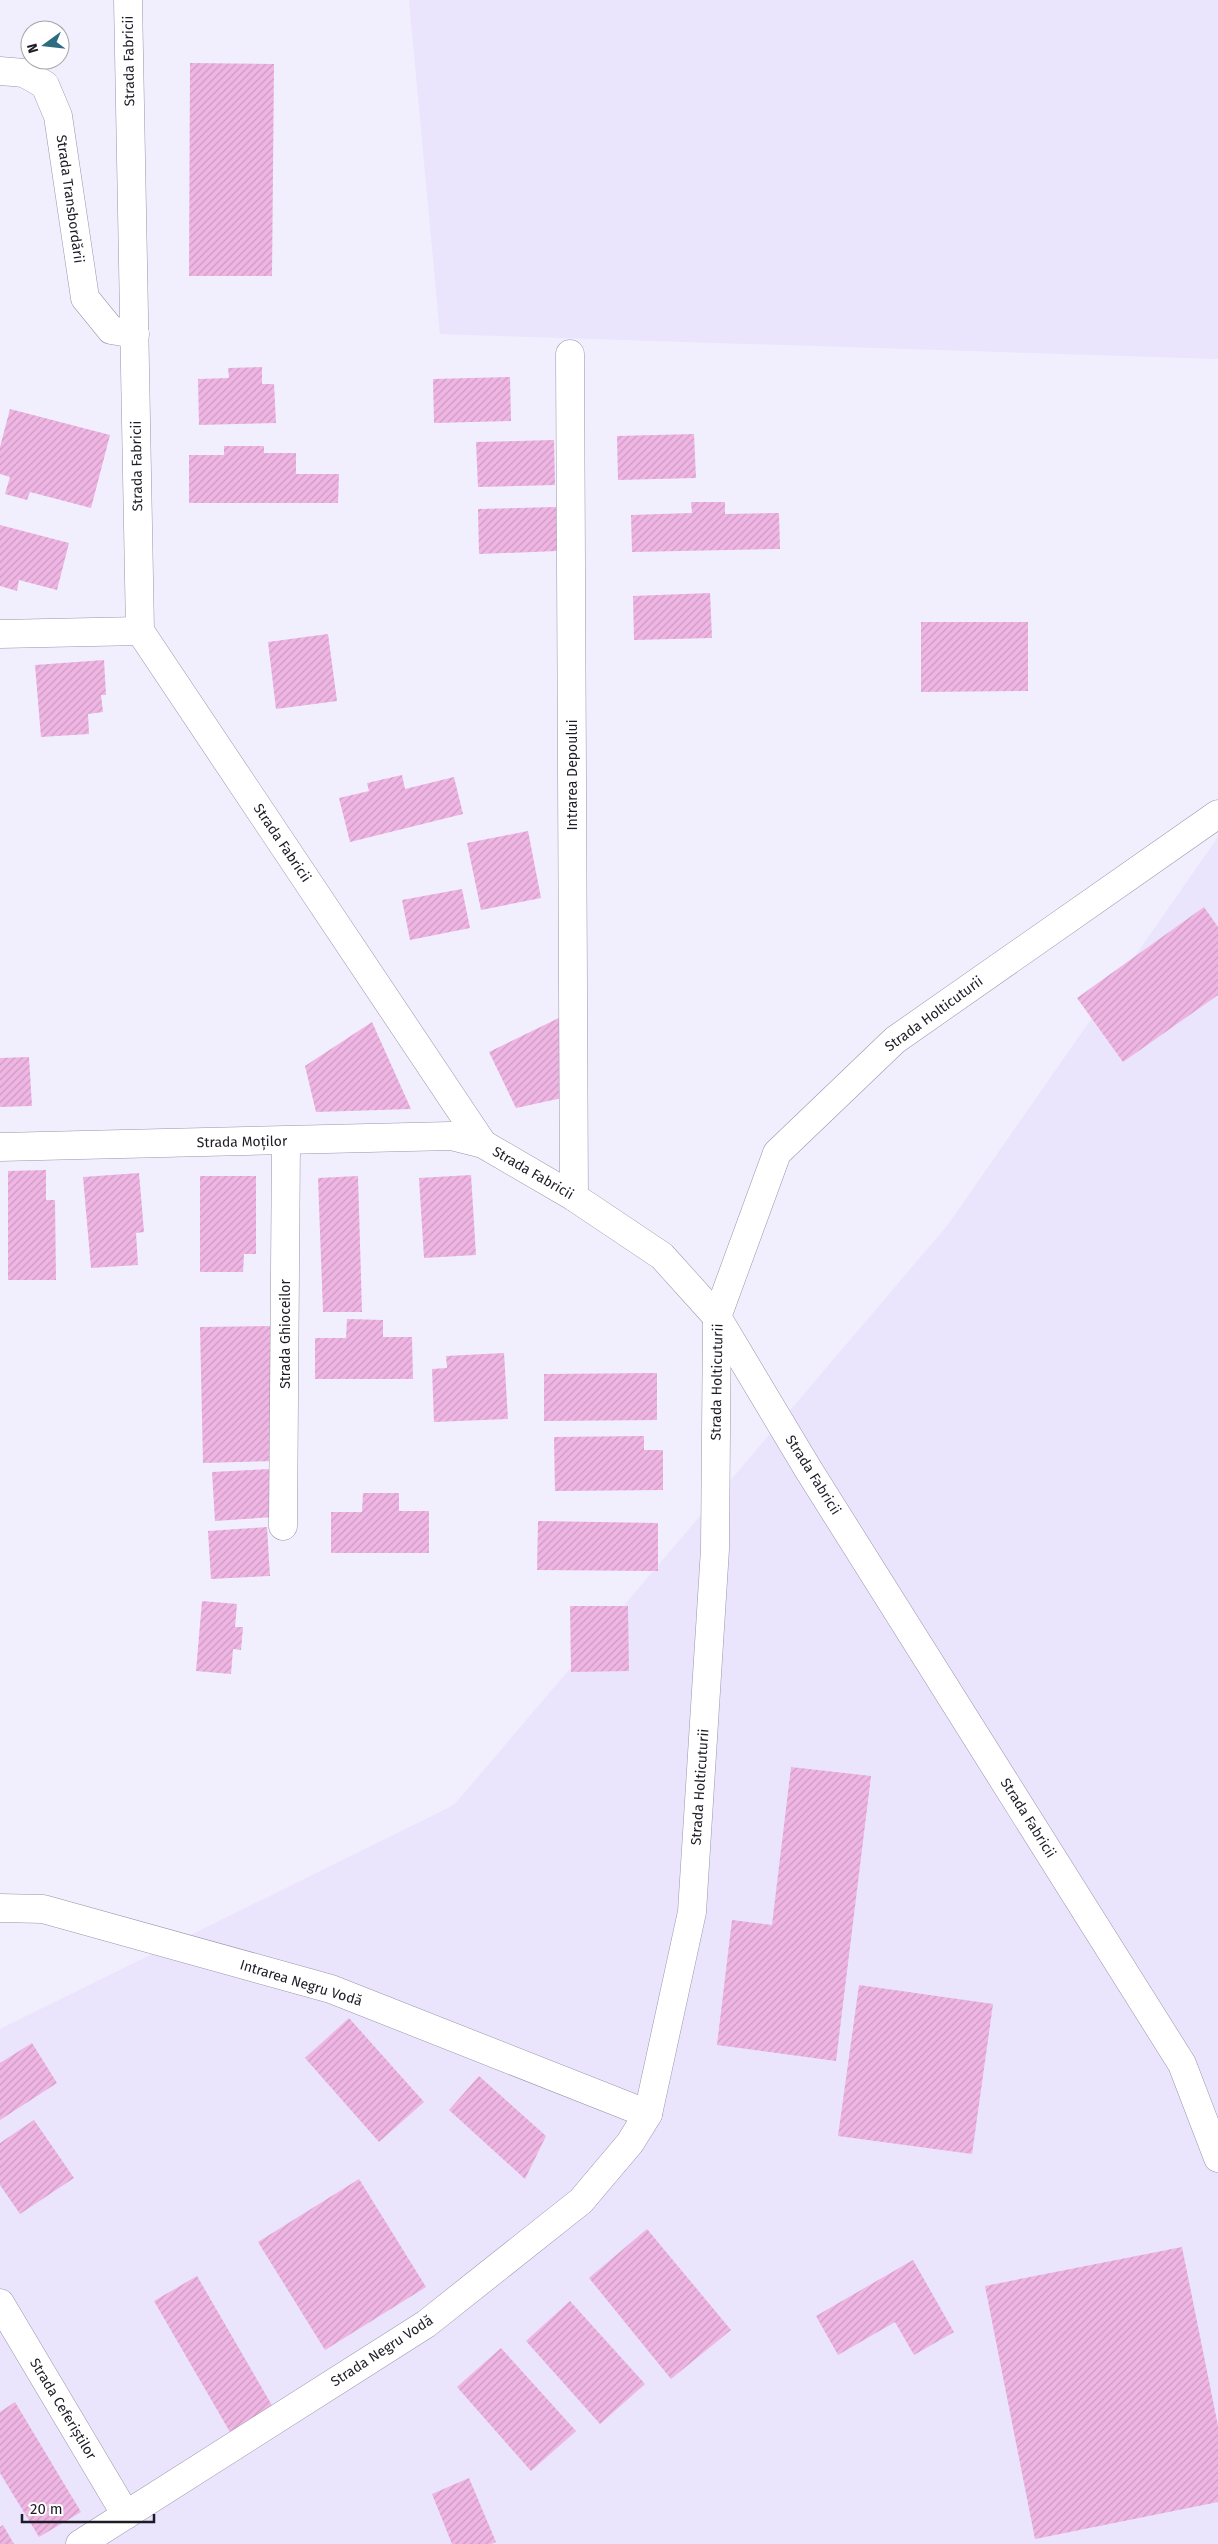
<svg xmlns="http://www.w3.org/2000/svg" width="1218" height="2544" font-family="'Fira Sans',sans-serif">
	<defs>
		<pattern id="building-hatch" width="6" height="6" patternUnits="userSpaceOnUse" patternTransform="scale(1.25)"><rect width="6" height="6" fill="#efb5e3"/><path d="M-1 1l2-2M0 6l6-6M5 7l2-2" fill="none" stroke="#cc9bc3"/></pattern>
	</defs>
	<rect width="100%" height="100%" fill="#f1eefd"/>
	<g fill="#eae4fd">
		<path d="M 409,0 L 1218,0 L 1218,359 L 440,334 Z"/>
		<path d="M 1218,837 L 1218,2544 L 0,2544 L 0,2029 L 454,1805 L 947,1226 Z"/>
	</g>
	<g fill="url(#building-hatch)">
		<path d="M 190,63 L 274,64 L 272,276 L 189,276 Z"/>
		<path d="M 262,367 L 262,384 L 274,384 L 276,423 L 199,425 L 198,379 L 229,378 L 228,368 Z"/>
		<path d="M 510,377 L 511,421 L 434,423 L 433,379 Z"/>
		<path d="M 10,409 L 110,435 L 91,508 L 30,492 L 27,500 L 5,494 L 10,477 L 0,474 L 0,447 Z"/>
		<path d="M 694,434 L 696,478 L 618,480 L 617,436 Z"/>
		<path d="M 554,440 L 555,485 L 478,487 L 476,442 Z"/>
		<path d="M 224,446 L 264,446 L 264,453 L 296,453 L 296,474 L 339,474 L 338,503 L 189,503 L 189,455 L 224,455 Z"/>
		<path d="M 691,502 L 725,502 L 725,514 L 779,513 L 780,549 L 632,552 L 631,515 L 692,513 Z"/>
		<path d="M 556,507 L 557,551 L 479,554 L 478,509 Z"/>
		<path d="M 0,525 L 69,543 L 57,590 L 19,580 L 17,591 L 0,586 Z"/>
		<path d="M 710,593 L 712,638 L 634,640 L 633,596 Z"/>
		<path d="M 921,622 L 1028,622 L 1028,691 L 921,692 Z"/>
		<path d="M 328,634 L 337,701 L 276,709 L 268,642 Z"/>
		<path d="M 104,660 L 106,695 L 101,695 L 103,712 L 88,714 L 89,734 L 41,737 L 35,665 Z"/>
		<path d="M 402,775 L 405,789 L 454,777 L 463,814 L 350,842 L 339,798 L 369,791 L 367,783 Z"/>
		<path d="M 528,831 L 541,898 L 481,910 L 467,843 Z"/>
		<path d="M 462,889 L 470,928 L 410,940 L 402,900 Z"/>
		<path d="M 1204,907 L 1218,927 L 1218,995 L 1123,1062 L 1077,998 Z"/>
		<path d="M 565,1015 L 562,1098 L 516,1108 L 489,1052 Z"/>
		<path d="M 372,1022 L 411,1109 L 316,1112 L 305,1066 Z"/>
		<path d="M 29,1057 L 32,1106 L 0,1107 L 0,1058 Z"/>
		<path d="M 46,1170 L 46,1200 L 55,1200 L 56,1280 L 8,1280 L 8,1171 Z"/>
		<path d="M 139,1173 L 144,1232 L 136,1233 L 138,1265 L 91,1268 L 83,1177 Z"/>
		<path d="M 471,1175 L 476,1255 L 424,1258 L 419,1178 Z"/>
		<path d="M 200,1176 L 256,1176 L 256,1254 L 244,1254 L 243,1272 L 200,1272 Z"/>
		<path d="M 358,1176 L 362,1312 L 323,1312 L 318,1178 Z"/>
		<path d="M 347,1319 L 383,1320 L 383,1337 L 412,1337 L 413,1379 L 315,1379 L 315,1338 L 346,1338 Z"/>
		<path d="M 274,1326 L 277,1461 L 203,1463 L 200,1327 Z"/>
		<path d="M 504,1353 L 508,1419 L 434,1422 L 432,1369 L 447,1368 L 446,1356 Z"/>
		<path d="M 657,1373 L 657,1420 L 544,1421 L 544,1374 Z"/>
		<path d="M 644,1436 L 644,1450 L 663,1450 L 663,1490 L 555,1491 L 554,1437 Z"/>
		<path d="M 271,1469 L 274,1517 L 215,1521 L 212,1472 Z"/>
		<path d="M 363,1493 L 399,1493 L 399,1511 L 429,1511 L 429,1553 L 331,1553 L 331,1512 L 362,1512 Z"/>
		<path d="M 538,1521 L 658,1523 L 658,1571 L 537,1570 Z"/>
		<path d="M 267,1527 L 270,1576 L 211,1579 L 208,1531 Z"/>
		<path d="M 202,1601 L 237,1604 L 235,1627 L 243,1627 L 241,1650 L 233,1649 L 231,1674 L 196,1671 Z"/>
		<path d="M 570,1606 L 628,1606 L 629,1671 L 571,1672 Z"/>
		<path d="M 791,1767 L 871,1776 L 836,2061 L 717,2045 L 732,1920 L 772,1925 Z"/>
		<path d="M 859,1985 L 993,2004 L 972,2154 L 838,2136 Z"/>
		<path d="M 349,2018 L 424,2102 L 379,2142 L 305,2058 Z"/>
		<path d="M 32,2043 L 57,2083 L 0,2120 L 0,2063 Z"/>
		<path d="M 479,2076 L 546,2136 L 525,2179 L 449,2110 Z"/>
		<path d="M 34,2120 L 74,2178 L 20,2214 L 0,2185 L 0,2143 Z"/>
		<path d="M 359,2179 L 426,2287 L 325,2350 L 258,2242 Z"/>
		<path d="M 647,2229 L 731,2330 L 671,2379 L 589,2278 Z"/>
		<path d="M 1182,2247 L 1218,2426 L 1218,2502 L 1035,2539 L 985,2286 Z"/>
		<path d="M 913,2260 L 954,2332 L 914,2355 L 895,2322 L 838,2355 L 816,2316 Z"/>
		<path d="M 197,2276 L 277,2414 L 234,2439 L 154,2301 Z"/>
		<path d="M 570,2301 L 645,2384 L 600,2424 L 526,2341 Z"/>
		<path d="M 501,2348 L 576,2431 L 531,2471 L 457,2387 Z"/>
		<path d="M 15,2402 L 81,2512 L 39,2537 L 0,2473 L 0,2412 Z"/>
		<path d="M 469,2478 L 496,2542 L 491,2544 L 452,2544 L 432,2494 Z"/>
		<path d="M 3,2525 L 14,2544 L 0,2544 L 0,2527 Z"/>
	</g>
	<g fill="none" stroke-linecap="round" stroke-linejoin="round">
		<defs>
			<g id="minor">
				<path d="M 128,0 L 140,631 L 483,1144 L 574,1197 L 662,1256 L 717,1317 L 808,1469 L 1182,2064 L 1218,2158"/>
				<path d="M 0,71 L 24,73 L 45,85 L 58,116 L 85,298 L 111,330 L 135,334"/>
				<path d="M 570,354 L 574,1197"/>
				<path d="M 0,634 L 140,631"/>
				<path d="M 0,1147 L 451,1136 L 483,1144"/>
				<path d="M 283,1526 L 286,1142"/>
				<path d="M 0,1908 L 43,1909 L 331,1989 L 648,2114"/>
				<path d="M 0,2303 L 126,2515"/>
				<path d="M 80,2544 L 426,2324 L 581,2201 L 630,2143 L 648,2114 L 692,1912 L 715,1549 L 717,1317 L 777,1153 L 895,1040 L 1218,814"/>
			</g>
		</defs>
		<use href="#minor" stroke="#9a95ab" stroke-width="29"/>
		<use href="#minor" stroke="#fff" stroke-width="28"/>
	</g>
	<g text-anchor="middle" dominant-baseline="central" stroke-width="4.5" stroke-linejoin="round" paint-order="stroke">
		<g font-size="14" fill="#1d1b24" stroke="#fff">
			<text transform="translate(129 61) rotate(-91)">Strada Fabricii</text>
			<text transform="translate(70 199) rotate(82)">Strada Transbordării</text>
			<text transform="translate(137 466) rotate(-91)">Strada Fabricii</text>
			<text transform="translate(572 775) rotate(-90)">Intrarea Depoului</text>
			<text transform="translate(282 843) rotate(56)">Strada Fabricii</text>
			<text transform="translate(934 1014) rotate(-36)">Strada Holticuturii</text>
			<text transform="translate(242 1142) rotate(-1)">Strada Moților</text>
			<text transform="translate(533 1173) rotate(30)">Strada Fabricii</text>
			<text transform="translate(285 1334) rotate(-90)">Strada Ghioceilor</text>
			<text transform="translate(717 1382) rotate(-89)">Strada Holticuturii</text>
			<text transform="translate(813 1475) rotate(58)">Strada Fabricii</text>
			<text transform="translate(700 1787) rotate(-86)">Strada Holticuturii</text>
			<text transform="translate(1028 1818) rotate(58)">Strada Fabricii</text>
			<text transform="translate(301 1983) rotate(17)">Intrarea Negru Vodă</text>
			<text transform="translate(382 2351) rotate(-33)">Strada Negru Vodă</text>
			<text transform="translate(63 2409) rotate(59)">Strada Ceferiștilor</text>
		</g>
	</g>
	<g transform="translate(45 45) rotate(255)"><circle r="24" fill="#ffffff" stroke="#a5a4a7"/>
	<path d="M0-4L9 19L0 12L-9 19Z" fill="#2c6b80"/>
	<text y="-8" font-size="14" font-weight="bold" text-anchor="middle" fill="#1d1b24">N</text>
	</g>
	<path d="M22 2514v8h132v-8" fill="none" stroke="#1d1b24" stroke-width="2.5"/>
	<text x="30" y="2514" font-size="15" fill="#1d1b24" stroke="#ffffff" stroke-width="4" paint-order="stroke">20 m</text>
</svg>
